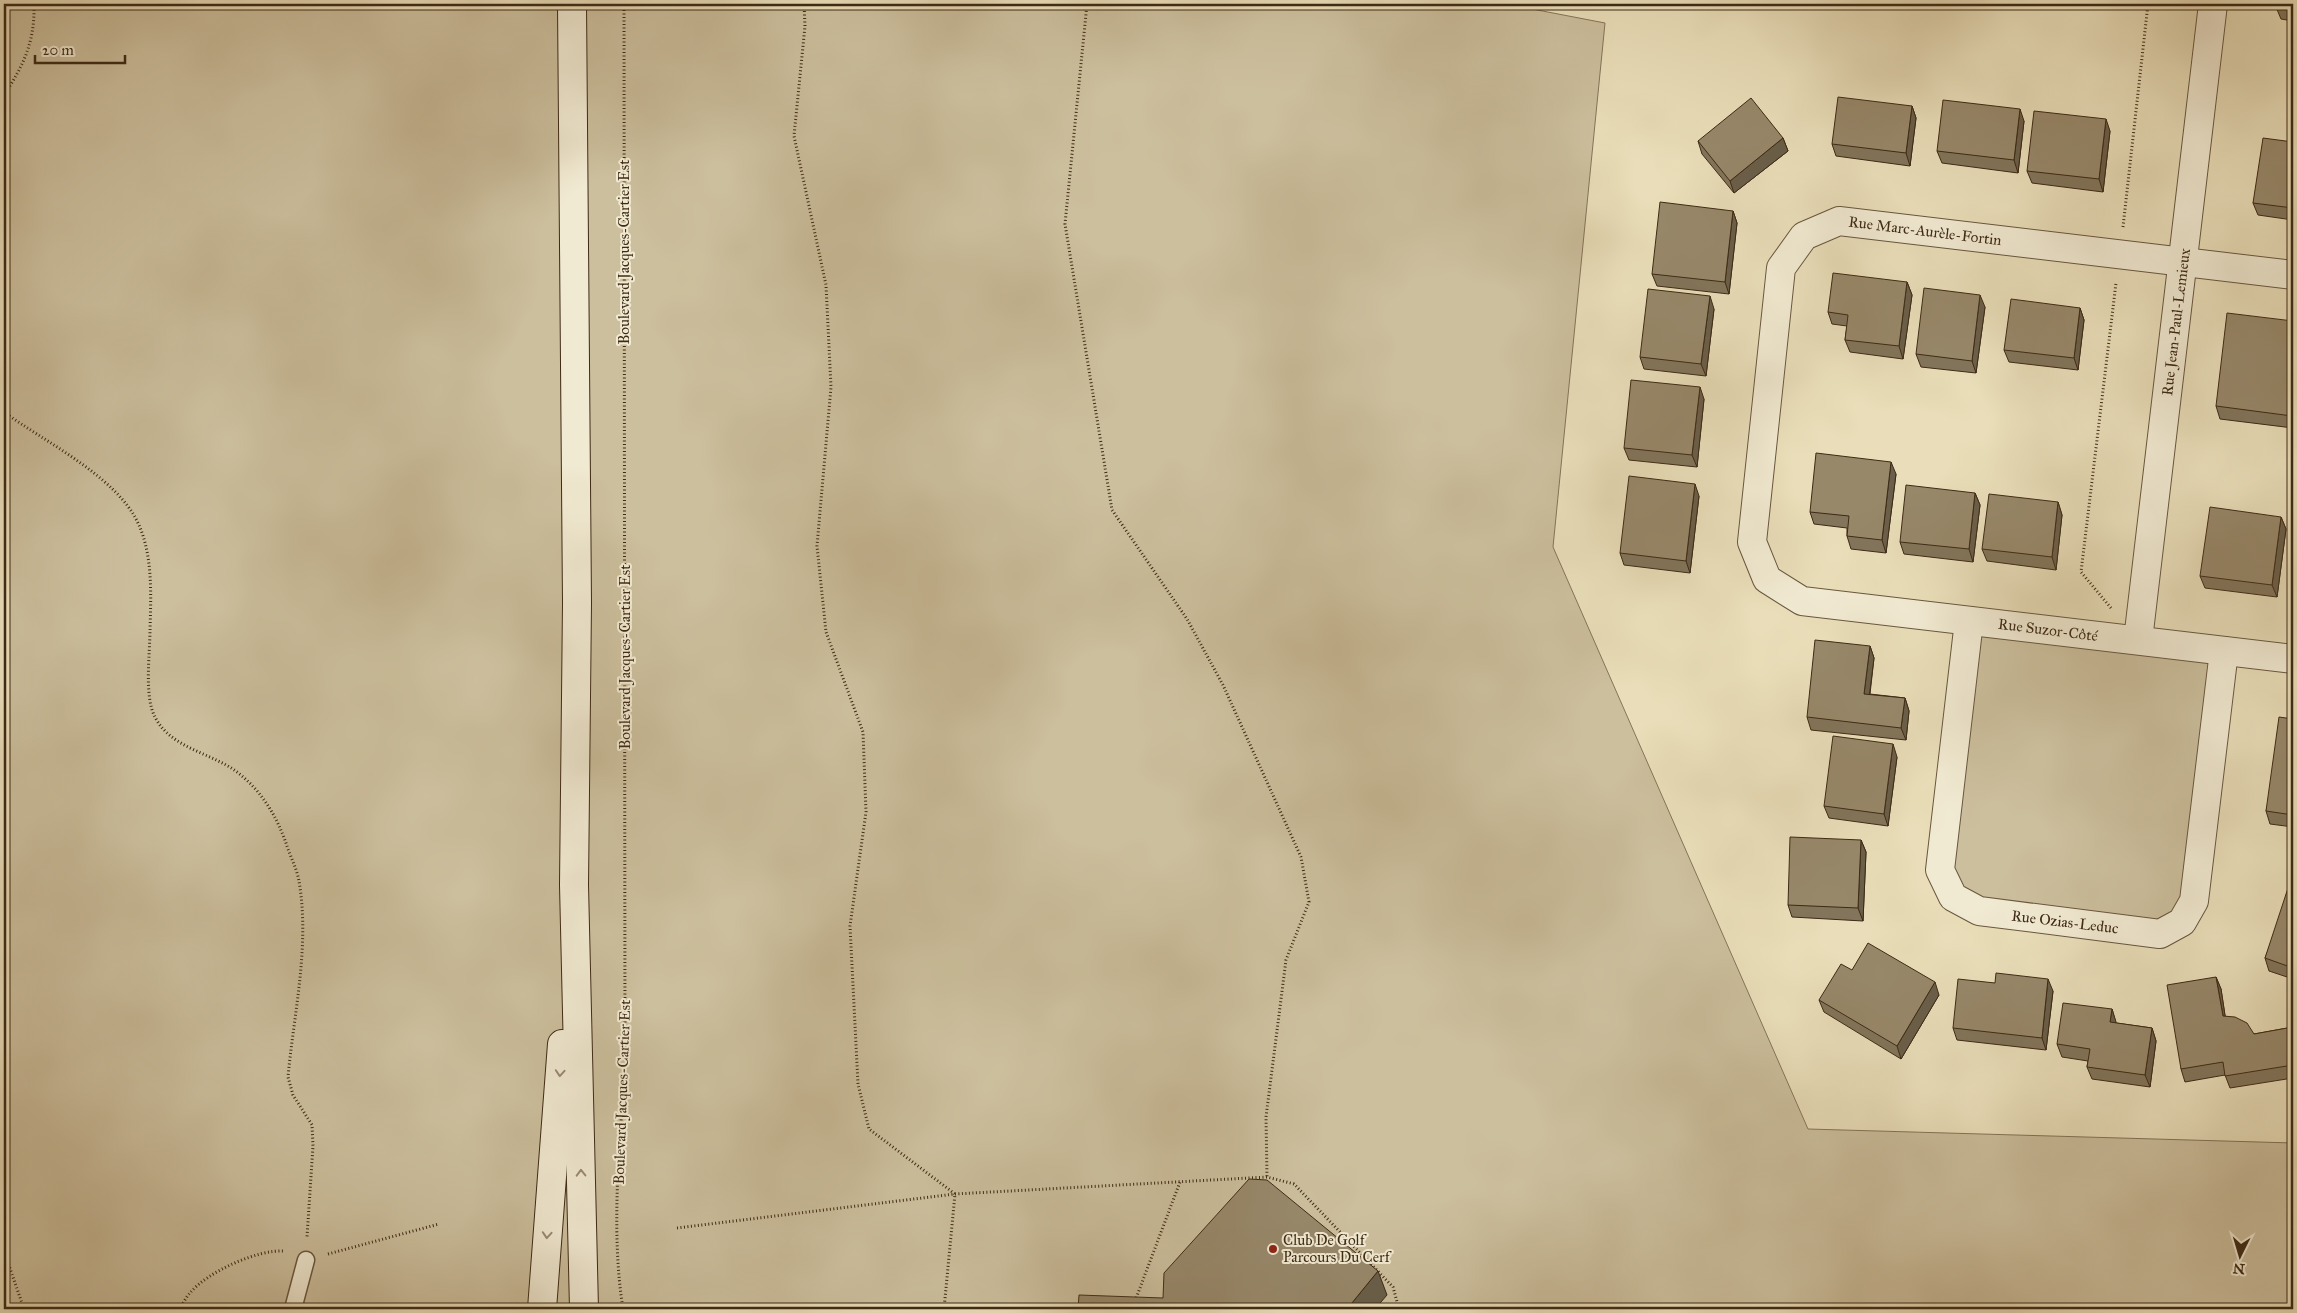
<svg xmlns="http://www.w3.org/2000/svg" width="2297" height="1313" font-family="'IM FELL Great Primer',serif">
	<rect width="100%" height="100%" fill="#e9deb9"/>
	<filter id="stains"><feTurbulence type="fractalNoise" baseFrequency=".004" numOctaves="4"/><feColorMatrix values="0 0 0 0 .2 0 0 0 0 .09 0 0 0 0 .02 0 0 0 .5 -.17"/></filter>
	<radialGradient id="worn" r=".72"><stop offset=".6" stop-color="#630" stop-opacity="0"/><stop offset="1" stop-color="#630" stop-opacity=".3"/></radialGradient>
	<g fill="#ccbf9d" stroke="#857459">
		<path d="M 4,4 L 1506,4 L 1605,23 L 1553,547 L 1808,1129 L 2293,1143 L 2293,1309 L 4,1309 Z"/>
		<path d="M 1969,621 L 2224,651 L 2182,922 L 1979,911 L 1940,871 Z"/>
	</g>
	<g fill="none" stroke-linecap="round" stroke-linejoin="round">
		<defs>
			<path id="lane" d="M 293,1309 L 306,1260"/>
			<g id="street">
				<path d="M 2293,275 L 1839,221 L 1804,236 L 1781,268 L 1752,542 L 1767,579 L 1802,601 L 2293,659"/>
				<path d="M 1969,621 L 1940,870 L 1953,897 L 1979,911 L 2160,934 L 2182,922 L 2194,901 L 2224,651"/>
				<path d="M 2138,640 L 2213,4"/>
			</g>
			<g id="secondary">
				<path d="M 572,4 L 577,603 L 574,885 L 584,1309"/>
				<path d="M 542,1309 L 562,1044"/>
			</g>
		</defs>
		<use href="#lane" stroke="#69573e" stroke-width="19"/>
		<use href="#street" stroke="#69573e" stroke-width="30"/>
		<use href="#secondary" stroke="#3e2a15" stroke-width="30"/>
		<g stroke="#3e2a15" stroke-width="3" stroke-dasharray="1 2.5" stroke-linecap="butt">
			<path d="M 804,4 L 805,26 L 794,136 L 826,285 L 831,387 L 817,546 L 826,632 L 863,732 L 866,812 L 850,926 L 858,1084 L 869,1129 L 955,1194 L 944,1309"/>
			<path d="M 1087,4 L 1065,224 L 1112,510 L 1187,619 L 1223,685 L 1301,857 L 1309,902 L 1286,960 L 1266,1117 L 1267,1177"/>
			<path d="M 4,95 C 24,65 35,41 34,4"/>
			<path d="M 2123,227 L 2148,4"/>
			<path d="M 4,412 C 45,442 117,477 138,523 C 153,555 151,595 150,630 C 150,653 144,697 155,717 C 170,748 212,753 237,772 C 261,790 276,815 286,843 C 290,856 297,869 299,881 C 310,946 294,1012 288,1077 L 293,1095 L 312,1125 L 313,1146 L 307,1237"/>
			<path d="M 2111,608 L 2081,572 L 2116,283"/>
			<path d="M 677,1228 L 955,1194 L 1267,1177 L 1294,1184 L 1393,1287 L 1399,1309"/>
			<path d="M 4,1251 L 24,1309"/>
			<path d="M 328,1254 L 439,1224"/>
			<path d="M 1135,1301 L 1180,1182"/>
			<path d="M 179,1309 C 183,1304 186,1297 190,1293 C 207,1272 258,1249 285,1251"/>
			<path d="M 623,1309 C 611,1234 619,1146 625,1070 L 624,4"/>
		</g>
		<use href="#lane" stroke="#f1ead2" stroke-width="16"/>
		<use href="#street" stroke="#f1ead2" stroke-width="28"/>
		<use href="#secondary" stroke="#f1ead2" stroke-width="28"/>
	</g>
	<g fill="#82755b" stroke="#3e2a15">
		<path d="M 2293,4 L 2293,21 L 2281,19 L 2276,7 Z"/>
		<path d="M 1912,106 L 1916,118 L 1910,166 L 1836,156 L 1832,144 Z"/>
		<path d="M 2024,121 L 2018,173 L 1942,163 L 1937,151 Z"/>
		<path d="M 2110,131 L 2103,192 L 2032,183 L 2027,171 Z"/>
		<path d="M 1783,138 L 1788,151 L 1734,193 L 1702,154 L 1698,141 Z"/>
		<path d="M 2293,142 L 2293,220 L 2258,215 L 2253,203 Z"/>
		<path d="M 1733,211 L 1737,223 L 1729,294 L 1657,286 L 1652,274 Z"/>
		<path d="M 1907,282 L 1912,295 L 1903,359 L 1850,352 L 1845,340 L 1847,326 L 1832,324 L 1828,312 Z"/>
		<path d="M 1985,307 L 1976,373 L 1921,367 L 1916,354 Z"/>
		<path d="M 2080,308 L 2084,320 L 2078,370 L 2009,362 L 2004,350 Z"/>
		<path d="M 1714,309 L 1706,376 L 1644,369 L 1640,357 Z"/>
		<path d="M 2293,321 L 2293,428 L 2220,419 L 2216,406 Z"/>
		<path d="M 1704,399 L 1697,467 L 1629,460 L 1624,448 Z"/>
		<path d="M 1896,474 L 1886,553 L 1851,549 L 1847,536 L 1847,528 L 1814,524 L 1810,512 Z"/>
		<path d="M 1975,493 L 1980,505 L 1973,562 L 1904,554 L 1900,542 Z"/>
		<path d="M 1699,496 L 1690,573 L 1624,565 L 1620,553 Z"/>
		<path d="M 2058,502 L 2062,515 L 2056,570 L 1987,561 L 1982,549 Z"/>
		<path d="M 2281,517 L 2286,529 L 2277,597 L 2205,588 L 2200,576 Z"/>
		<path d="M 2293,548 L 2293,602 L 2292,602 L 2288,590 Z"/>
		<path d="M 1870,646 L 1874,658 L 1870,694 L 1905,698 L 1909,711 L 1906,740 L 1811,730 L 1807,717 Z"/>
		<path d="M 2293,719 L 2293,827 L 2270,824 L 2266,811 Z"/>
		<path d="M 1897,757 L 1888,826 L 1829,818 L 1824,806 Z"/>
		<path d="M 1861,840 L 1866,852 L 1863,921 L 1792,917 L 1788,905 Z"/>
		<path d="M 2293,887 L 2293,979 L 2269,971 L 2265,958 Z"/>
		<path d="M 1852,970 L 1939,995 L 1901,1059 L 1824,1012 L 1819,1000 Z"/>
		<path d="M 2216,977 L 2221,989 L 2225,1016 L 2254,1034 L 2293,1027 L 2293,1078 L 2230,1088 L 2225,1075 L 2185,1082 L 2181,1069 Z"/>
		<path d="M 1995,983 L 2053,991 L 2046,1050 L 1957,1040 L 1953,1028 Z"/>
		<path d="M 2112,1009 L 2116,1023 L 2152,1028 L 2156,1041 L 2150,1087 L 2092,1079 L 2087,1067 L 2088,1061 L 2062,1057 L 2057,1044 Z"/>
	</g>
	<g fill="#6a5f4a" stroke="#3e2a15">
		<path d="M 1912,106 L 1916,118 L 1910,166 L 1906,153 Z"/>
		<path d="M 2020,109 L 2024,121 L 2018,173 L 2014,160 Z"/>
		<path d="M 2106,119 L 2110,131 L 2103,192 L 2099,179 Z"/>
		<path d="M 1783,138 L 1788,151 L 1734,193 L 1730,181 Z"/>
		<path d="M 1733,211 L 1737,223 L 1729,294 L 1725,282 Z"/>
		<path d="M 1907,282 L 1912,295 L 1903,359 L 1899,346 Z"/>
		<path d="M 1980,295 L 1985,307 L 1976,373 L 1972,361 Z"/>
		<path d="M 1710,296 L 1714,309 L 1706,376 L 1701,364 Z"/>
		<path d="M 2080,308 L 2084,320 L 2078,370 L 2074,358 Z"/>
		<path d="M 1700,387 L 1704,399 L 1697,467 L 1692,455 Z"/>
		<path d="M 1891,462 L 1896,474 L 1886,553 L 1882,540 Z"/>
		<path d="M 1695,484 L 1699,496 L 1690,573 L 1686,561 Z"/>
		<path d="M 1975,493 L 1980,505 L 1973,562 L 1969,549 Z"/>
		<path d="M 2058,502 L 2062,515 L 2056,570 L 2052,557 Z"/>
		<path d="M 2281,517 L 2286,529 L 2277,597 L 2272,585 Z"/>
		<path d="M 1870,646 L 1874,658 L 1868,706 L 1864,694 Z"/>
		<path d="M 1905,698 L 1909,711 L 1906,740 L 1901,728 Z"/>
		<path d="M 1893,744 L 1897,757 L 1888,826 L 1884,814 Z"/>
		<path d="M 1861,840 L 1866,852 L 1863,921 L 1858,908 Z"/>
		<path d="M 2216,977 L 2221,989 L 2227,1028 L 2223,1016 Z"/>
		<path d="M 2048,979 L 2053,991 L 2046,1050 L 2042,1038 Z"/>
		<path d="M 1935,982 L 1939,995 L 1901,1059 L 1897,1046 Z"/>
		<path d="M 2112,1009 L 2116,1022 L 2114,1034 L 2110,1022 Z"/>
		<path d="M 2152,1028 L 2156,1041 L 2150,1087 L 2145,1075 Z"/>
		<path d="M 1378,1271 L 1387,1295 L 1375,1309 L 1347,1309 Z"/>
	</g>
	<g fill="#97886a" stroke="#3e2a15">
		<path d="M 2277,4 L 2293,4 L 2293,9 L 2276,7 Z"/>
		<path d="M 1838,97 L 1912,106 L 1906,153 L 1832,144 Z"/>
		<path d="M 1751,98 L 1783,138 L 1730,181 L 1698,141 Z"/>
		<path d="M 1943,100 L 2020,109 L 2014,160 L 1937,151 Z"/>
		<path d="M 2034,111 L 2106,119 L 2099,179 L 2027,171 Z"/>
		<path d="M 2263,138 L 2293,142 L 2293,208 L 2253,203 Z"/>
		<path d="M 1660,202 L 1733,211 L 1725,282 L 1652,274 Z"/>
		<path d="M 1833,273 L 1907,282 L 1899,346 L 1845,340 L 1848,315 L 1828,312 Z"/>
		<path d="M 1924,288 L 1980,295 L 1972,361 L 1916,354 Z"/>
		<path d="M 1648,289 L 1710,296 L 1701,364 L 1640,357 Z"/>
		<path d="M 2011,299 L 2080,308 L 2074,358 L 2004,350 Z"/>
		<path d="M 2227,313 L 2293,321 L 2293,408 L 2292,416 L 2216,406 Z"/>
		<path d="M 1631,380 L 1700,387 L 1692,455 L 1624,448 Z"/>
		<path d="M 1816,453 L 1891,462 L 1882,540 L 1847,536 L 1849,516 L 1810,512 Z"/>
		<path d="M 1629,476 L 1695,484 L 1686,561 L 1620,553 Z"/>
		<path d="M 1906,485 L 1975,493 L 1969,549 L 1900,542 Z"/>
		<path d="M 1989,494 L 2058,502 L 2052,557 L 1982,549 Z"/>
		<path d="M 2210,507 L 2281,517 L 2272,585 L 2200,576 Z"/>
		<path d="M 2293,548 L 2293,590 L 2288,590 Z"/>
		<path d="M 1815,640 L 1870,646 L 1864,694 L 1905,698 L 1901,728 L 1807,717 Z"/>
		<path d="M 2279,717 L 2293,719 L 2293,815 L 2266,811 Z"/>
		<path d="M 1833,736 L 1893,744 L 1884,814 L 1824,806 Z"/>
		<path d="M 1790,837 L 1861,840 L 1858,908 L 1788,905 Z"/>
		<path d="M 2289,885 L 2293,887 L 2293,968 L 2265,958 Z"/>
		<path d="M 1868,943 L 1935,982 L 1897,1046 L 1819,1000 L 1841,964 L 1852,970 Z"/>
		<path d="M 1996,973 L 2048,979 L 2042,1038 L 1953,1028 L 1958,979 L 1995,983 Z"/>
		<path d="M 2216,977 L 2223,1016 L 2235,1017 L 2247,1023 L 2254,1034 L 2293,1027 L 2293,1065 L 2225,1076 L 2223,1062 L 2181,1069 L 2167,985 Z"/>
		<path d="M 2063,1003 L 2112,1009 L 2110,1022 L 2152,1028 L 2145,1075 L 2087,1067 L 2090,1049 L 2057,1044 Z"/>
		<path d="M 1249,1179 L 1267,1180 L 1378,1271 L 1347,1309 L 1078,1309 L 1079,1295 L 1163,1298 L 1164,1273 Z"/>
	</g>
	<defs><path id="oneway-chevron" d="M-2-3.5L2.5 0L-2 3.5" fill="none" stroke-width="1.6" stroke-linecap="round" stroke-linejoin="round" transform="scale(1.25)"/></defs>
	<g stroke="#988a74">
		<use href="#oneway-chevron" transform="translate(560 1073) rotate(94)"/>
		<use href="#oneway-chevron" transform="translate(581 1173) rotate(-91)"/>
		<use href="#oneway-chevron" transform="translate(547 1235) rotate(94)"/>
	</g>
	<circle fill="#8f2418" stroke="#f1ead2" stroke-width="2" cx="1273" cy="1249" r="5"/>
	<g text-anchor="middle" dominant-baseline="central" stroke-width="4" stroke-linejoin="round" paint-order="stroke">
		<g font-size="15" fill="#3e2a15" stroke="#f1ead2">
			<text transform="translate(1925 231) rotate(7)">Rue Marc-Aurèle-Fortin</text>
			<text transform="translate(624 252) rotate(-90)">Boulevard Jacques-Cartier Est</text>
			<text transform="translate(2176 322) rotate(-83)">Rue Jean-Paul-Lemieux</text>
			<text transform="translate(2048 630) rotate(7)">Rue Suzor-Côté</text>
			<text transform="translate(625 657) rotate(-90)">Boulevard Jacques-Cartier Est</text>
			<text transform="translate(2065 922) rotate(7)">Rue Ozias-Leduc</text>
			<text transform="translate(622 1092) rotate(-88)">Boulevard Jacques-Cartier Est</text>
		</g>
		<g font-size="15" fill="#3e2a15" stroke="#f1ead2" text-anchor="start">
			<text x="1283" y="1240">Club De Golf<tspan x="1283" dy="17">Parcours Du Cerf</tspan></text>
		</g>
	</g>
	<rect width="2297" height="1313" fill="none" stroke="#e9deb9" stroke-width="20"/>
	<rect x="5" y="5" width="2287" height="1303" fill="none" stroke="#3e2a15" stroke-width="2.5"/>
	<rect x="10" y="10" width="2277" height="1293" fill="none" stroke="#3e2a15"/>
	<g transform="translate(2240 1256) rotate(185)" stroke="#f1ead2" stroke-width="4" paint-order="stroke">
	<path d="M0-4L9 19L0 12L-9 19Z" fill="#3e2a15"/>
	<text y="-8" font-size="14" font-weight="bold" text-anchor="middle" fill="#3e2a15">N</text>
	</g>
	<path d="M35 55v8h90v-8" fill="none" stroke="#3e2a15" stroke-width="2.5"/>
	<text x="42" y="55" font-size="15" fill="#3e2a15" stroke="#f1ead2" stroke-width="4" paint-order="stroke">20 m</text>
	<rect width="100%" height="100%" filter="url(#stains)"/>
	<rect width="100%" height="100%" fill="url(#worn)"/>
</svg>
